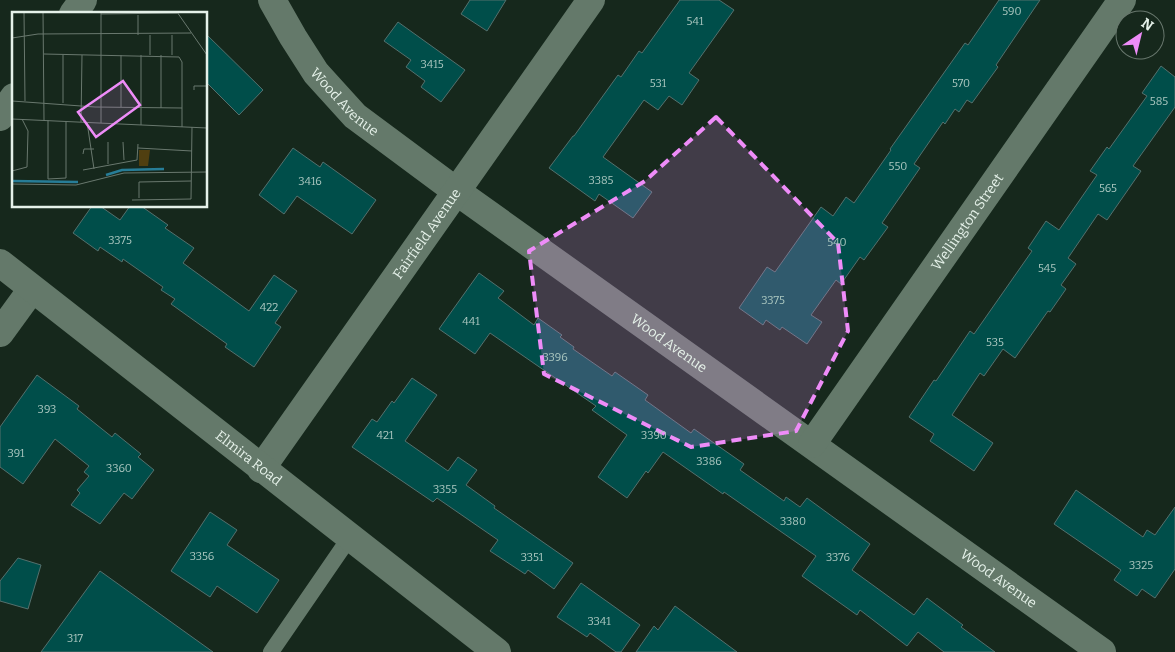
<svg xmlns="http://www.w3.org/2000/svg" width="1175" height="652" font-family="Bitter,serif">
	<rect width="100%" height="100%" fill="#16281c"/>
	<g fill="#004e4a" stroke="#54706d">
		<path d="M 470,0 L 506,0 L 487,31 L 461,14 Z"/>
		<path d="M 680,0 L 719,0 L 734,10 L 689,73 L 699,80 L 682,105 L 669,96 L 658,110 L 644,100 L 603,157 L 652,192 L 633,218 L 599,194 L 595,201 L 549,168 L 573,136 L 574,136 L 618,75 L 621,77 L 639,51 L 642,53 Z"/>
		<path d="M 999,0 L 1040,0 L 996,65 L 998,67 L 972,103 L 967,100 L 959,112 L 955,109 L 945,124 L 943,122 L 914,164 L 920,168 L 882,223 L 888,227 L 864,260 L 860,257 L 841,284 L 836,280 L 811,315 L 822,322 L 807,344 L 782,327 L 780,330 L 766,320 L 763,325 L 739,308 L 767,267 L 775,272 L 821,207 L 833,216 L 846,197 L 854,203 L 891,150 L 890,149 L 965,43 L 968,45 Z"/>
		<path d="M 398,22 L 465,70 L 441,102 L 421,87 L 425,81 L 406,67 L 411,60 L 384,41 Z"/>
		<path d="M 206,34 L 263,90 L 239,115 L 206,82 Z"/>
		<path d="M 1161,66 L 1175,77 L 1175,107 L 1133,166 L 1141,171 L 1107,220 L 1098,214 L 1068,258 L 1076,264 L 1061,285 L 1066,289 L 1050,312 L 1048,311 L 1015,358 L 1003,349 L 984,376 L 980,373 L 952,415 L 993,443 L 974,471 L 930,441 L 934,434 L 909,417 L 934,380 L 936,381 L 970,331 L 974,334 L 1032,251 L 1028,248 L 1046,221 L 1059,230 L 1097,175 L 1090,171 L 1107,147 L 1109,149 L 1147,96 L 1142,93 Z"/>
		<path d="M 293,148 L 320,167 L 323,162 L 376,200 L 352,234 L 297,196 L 284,214 L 259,195 Z"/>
		<path d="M 92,206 L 100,206 L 120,220 L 130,206 L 141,206 L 168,225 L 165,228 L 194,248 L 183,263 L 249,311 L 274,275 L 297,291 L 275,323 L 281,327 L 254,367 L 225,347 L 227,344 L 171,304 L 175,299 L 161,290 L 163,287 L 123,259 L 122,262 L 100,247 L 98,251 L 73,233 Z"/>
		<path d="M 479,273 L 504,291 L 498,298 L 534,325 L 538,318 L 562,335 L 560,337 L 574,347 L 573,349 L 612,376 L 615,372 L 648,395 L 645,400 L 691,433 L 694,429 L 744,464 L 740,470 L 784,501 L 786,497 L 800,507 L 807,498 L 870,544 L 852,570 L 914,615 L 927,598 L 963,625 L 961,627 L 995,652 L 944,652 L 918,632 L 907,646 L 860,610 L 857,615 L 802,576 L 816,556 L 724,492 L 723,494 L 663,452 L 648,473 L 646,471 L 627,498 L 598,477 L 627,435 L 592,410 L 596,406 L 490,333 L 475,354 L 439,329 Z"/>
		<path d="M 37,375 L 79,406 L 77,409 L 112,437 L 115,433 L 141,454 L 138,457 L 154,470 L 132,499 L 124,493 L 100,524 L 71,505 L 80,493 L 77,490 L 89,476 L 84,472 L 89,466 L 55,439 L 23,484 L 0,467 L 0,427 Z"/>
		<path d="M 412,378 L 437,395 L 405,441 L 448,471 L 458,457 L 477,470 L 466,485 L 495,506 L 494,508 L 573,563 L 554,589 L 528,570 L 525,574 L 490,551 L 498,540 L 437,498 L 433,502 L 352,447 L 372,419 L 377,422 L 392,401 L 394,403 Z"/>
		<path d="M 1076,490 L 1143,537 L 1147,530 L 1155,535 L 1175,507 L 1175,569 L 1155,598 L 1142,589 L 1137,596 L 1114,580 L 1121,570 L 1054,524 Z"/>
		<path d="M 210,512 L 237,530 L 227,545 L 279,580 L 257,613 L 217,586 L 210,597 L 171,571 Z"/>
		<path d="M 18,558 L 41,565 L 28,609 L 0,601 L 0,581 Z"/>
		<path d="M 100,571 L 213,652 L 41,652 Z"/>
		<path d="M 581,583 L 640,625 L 621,652 L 616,652 L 590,633 L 587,637 L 557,617 Z"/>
		<path d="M 675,606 L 737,652 L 636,652 L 654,626 L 658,630 Z"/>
	</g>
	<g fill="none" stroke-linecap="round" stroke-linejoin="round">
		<path stroke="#64796a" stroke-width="16" d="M 271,652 L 350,537"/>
		<g stroke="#64796a" stroke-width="28">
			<path id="s1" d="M 272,0 L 293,37 L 316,73 L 355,116 L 456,191 L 1102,652"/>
			<path d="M 73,14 L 83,0"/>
			<path d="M 0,117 L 14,97"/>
			<path d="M 0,333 L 32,289"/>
			<path id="s2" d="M 812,444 L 1122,0"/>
			<path id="s3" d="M 261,469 L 591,0"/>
		</g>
		<path stroke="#64796a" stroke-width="28" id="s4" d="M 0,263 L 497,652"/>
	</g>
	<path fill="#ee8cf8" fill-opacity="0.2" stroke="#ee8cf8" stroke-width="4" stroke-dasharray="10 6" stroke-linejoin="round" d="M 716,117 L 838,243 L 848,331 L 796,431 L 691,447 L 544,374 L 529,251 L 645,181 Z"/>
	<g text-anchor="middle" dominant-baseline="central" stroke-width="5" stroke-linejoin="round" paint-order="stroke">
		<g font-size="11" fill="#acc8c1">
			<text x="1012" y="11">590</text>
			<text x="695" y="21">541</text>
			<text x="432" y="64">3415</text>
			<text x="658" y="83">531</text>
			<text x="961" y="83">570</text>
			<text x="1159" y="101">585</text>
			<text x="898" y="166">550</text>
			<text x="601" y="180">3385</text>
			<text x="310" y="181">3416</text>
			<text x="1108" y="188">565</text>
			<text x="120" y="240">3375</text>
			<text x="837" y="242">540</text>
			<text x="1047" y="268">545</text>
			<text x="773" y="300">3375</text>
			<text x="269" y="307">422</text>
			<text x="471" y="321">441</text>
			<text x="995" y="342">535</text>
			<text x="555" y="357">3396</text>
			<text x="47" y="409">393</text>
			<text x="385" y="435">421</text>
			<text x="654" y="435">3390</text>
			<text x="16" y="453">391</text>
			<text x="709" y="461">3386</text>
			<text x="119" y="468">3360</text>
			<text x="445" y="489">3355</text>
			<text x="793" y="521">3380</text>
			<text x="202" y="556">3356</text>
			<text x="532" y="557">3351</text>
			<text x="838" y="557">3376</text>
			<text x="1141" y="565">3325</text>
			<text x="599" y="621">3341</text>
			<text x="75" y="638">317</text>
		</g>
		<g font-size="14" fill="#e5f1e9" stroke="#16281c">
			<text stroke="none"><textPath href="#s1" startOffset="126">Wood Avenue</textPath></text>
			<text stroke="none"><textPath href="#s2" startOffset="271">Wellington Street</textPath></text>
			<text stroke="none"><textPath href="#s3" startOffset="288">Fairfield Avenue</textPath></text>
			<text stroke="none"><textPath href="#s1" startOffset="531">Wood Avenue</textPath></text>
			<text stroke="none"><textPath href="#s4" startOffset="316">Elmira Road</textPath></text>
			<text stroke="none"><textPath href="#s1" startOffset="936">Wood Avenue</textPath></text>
		</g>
	</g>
	<g transform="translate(12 12)">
		<rect width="195" height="195" fill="#16281c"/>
		<path d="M 127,138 L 138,138 L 136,154 L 127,154 Z" fill="#503f10"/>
		<path fill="none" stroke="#277d97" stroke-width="2.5" d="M 94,163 L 110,158 L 152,157M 0,169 L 66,170"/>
		<path fill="none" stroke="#69786e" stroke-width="1" d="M 12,0 L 13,89M 31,0 L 32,108M 165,0 L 195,43M 89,2 L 165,1M 126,3 L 126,23M 138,23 L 138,43M 0,26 L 26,22 L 179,21M 32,42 L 167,45 L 170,50 L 170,115M 109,43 L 109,95M 160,43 L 160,23M 182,78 L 182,74 L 195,74M 0,89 L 83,95 L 170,96M 51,91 L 51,43M 149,96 L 149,43M 0,107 L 195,116M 36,108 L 36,167 L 54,166 L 54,109M 69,110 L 70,43M 75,110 L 82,157M 89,111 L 89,0M 129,113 L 129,43M 96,130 L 96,152M 111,130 L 112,148M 126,136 L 180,139M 71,142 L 72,137 L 82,137M 71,158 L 125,148 L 126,132M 0,159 L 15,155 L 16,119 L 10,107M 0,172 L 64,173 L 112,161 L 195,160M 127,186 L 127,170 L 179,169M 120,188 L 179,187 L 180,115"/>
		<path fill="#ee8cf8" fill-opacity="0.15" stroke="#ee8cf8" stroke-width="2.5" d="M 111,69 L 128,93 L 84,125 L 66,100 Z"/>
		<rect width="195" height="195" fill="none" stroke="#e5f1e9" stroke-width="2.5"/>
	</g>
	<g transform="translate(1140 35) rotate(35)"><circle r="24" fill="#16281c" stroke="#69786e"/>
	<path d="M0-4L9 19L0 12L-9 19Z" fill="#ee8cf8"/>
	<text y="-8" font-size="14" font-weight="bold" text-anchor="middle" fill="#e5f1e9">N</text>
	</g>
</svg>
